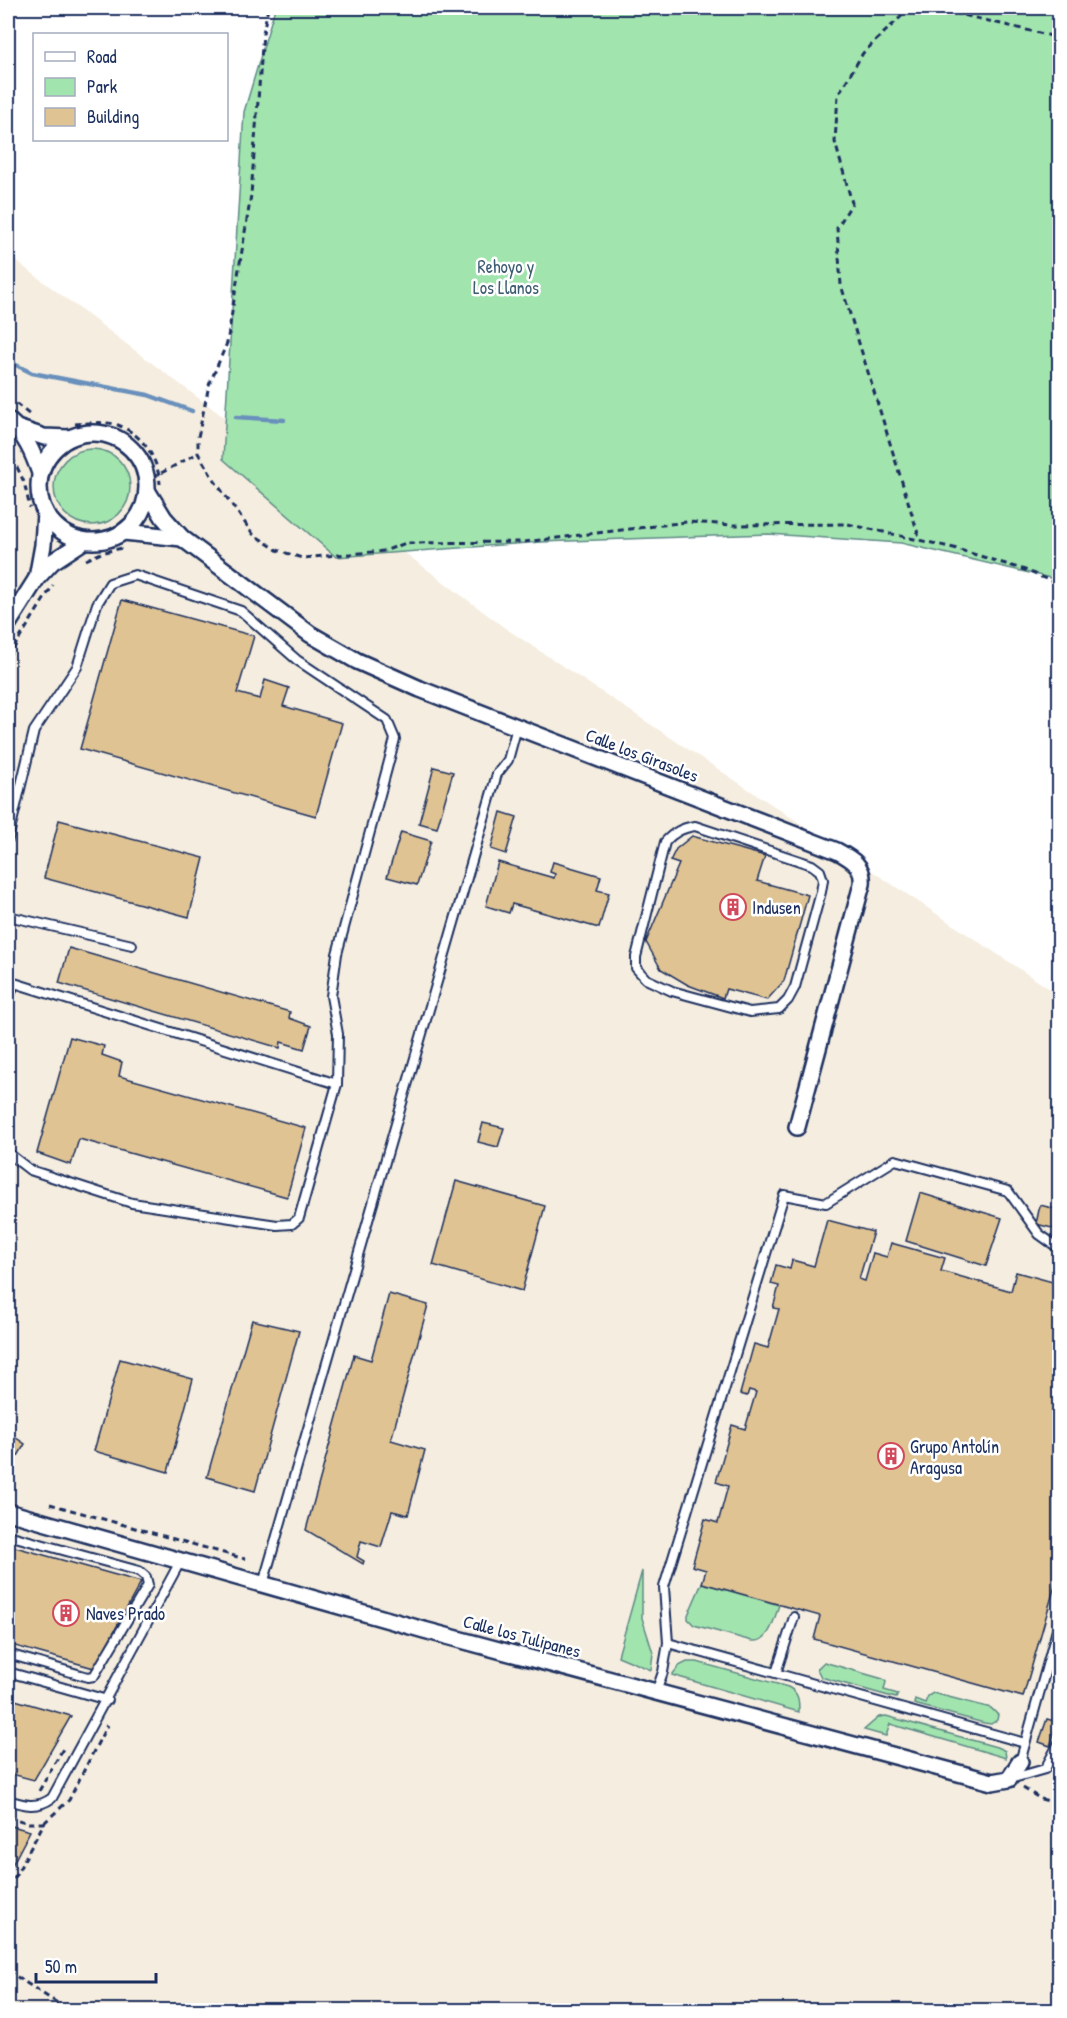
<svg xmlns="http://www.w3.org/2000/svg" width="1067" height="2018" font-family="'Patrick Hand',sans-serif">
	<rect width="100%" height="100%" fill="#fff"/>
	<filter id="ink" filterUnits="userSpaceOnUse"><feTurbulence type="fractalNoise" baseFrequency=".0167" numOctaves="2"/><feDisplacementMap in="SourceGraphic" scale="12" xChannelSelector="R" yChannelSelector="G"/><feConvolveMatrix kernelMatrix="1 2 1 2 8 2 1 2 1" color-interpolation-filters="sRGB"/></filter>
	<g filter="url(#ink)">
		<path fill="#f5eddf" d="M 8,255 L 505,628 L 1059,995 L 1059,2010 L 8,2010 Z"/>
		<g fill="#a2e4ae" stroke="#5e8a86" stroke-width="1.5">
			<path d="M 275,8 L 1059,8 L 1059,580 L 901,543 L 769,534 L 541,542 L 336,557 L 223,459 L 244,112 Z"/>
			<circle cx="92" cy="487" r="38"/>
			<path d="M 642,1571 L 642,1618 L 653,1653 L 651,1670 L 618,1656 Z"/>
			<path d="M 702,1583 L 779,1605 C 774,1619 770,1643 752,1641 L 694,1625 L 688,1619 L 688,1615 Z"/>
			<path d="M 687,1662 L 697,1662 L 788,1687 C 799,1693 799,1700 799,1712 L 672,1675 L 679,1666 Z"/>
			<path d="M 824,1662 L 883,1679 L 886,1682 L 884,1690 L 898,1694 L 896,1698 L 821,1677 L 817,1669 Z"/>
			<path d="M 933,1693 L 991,1708 L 998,1715 L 997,1720 L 991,1724 L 984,1723 L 914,1704 L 915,1699 L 925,1703 L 928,1696 Z"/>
			<path d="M 886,1716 L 1000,1748 L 1005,1751 L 1006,1758 L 890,1724 L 886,1736 L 864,1730 L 879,1717 Z"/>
		</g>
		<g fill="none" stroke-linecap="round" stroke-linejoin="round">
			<g stroke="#6990bc" stroke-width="4.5">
				<path d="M 8,361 L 32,373 L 148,395 L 192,411"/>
				<path d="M 236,417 L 284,420"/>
			</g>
		</g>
		<g fill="#dfc393" stroke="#1b2f5e" stroke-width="1.5">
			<path d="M 122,600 L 254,636 L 237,693 L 260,699 L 265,680 L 289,688 L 283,706 L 342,723 L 316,816 L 80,749 Z"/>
			<path d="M 434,767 L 453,772 L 437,828 L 419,823 Z"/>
			<path d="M 501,812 L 517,817 L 506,854 L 491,849 Z"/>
			<path d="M 59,820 L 204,858 L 189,917 L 44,878 Z"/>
			<path d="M 401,832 L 431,841 L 417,885 L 387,877 Z"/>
			<path d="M 692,836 L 765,856 L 757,881 L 808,895 L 784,981 L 767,1000 L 726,989 L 723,998 L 688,985 L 661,969 L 646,942 L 679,864 L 670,861 L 676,849 Z"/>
			<path d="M 498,862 L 554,878 L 555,874 L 550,872 L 553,862 L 601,876 L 597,890 L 609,893 L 599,928 L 512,904 L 509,913 L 486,906 Z"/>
			<path d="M 69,948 L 290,1012 L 289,1018 L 311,1026 L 304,1049 L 281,1042 L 280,1048 L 59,983 Z"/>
			<path d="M 70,1037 L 104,1046 L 102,1055 L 122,1062 L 119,1076 L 306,1128 L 287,1197 L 79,1139 L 71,1165 L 37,1153 Z"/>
			<path d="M 483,1123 L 504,1128 L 498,1147 L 478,1142 Z"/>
			<path d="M 456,1181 L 545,1206 L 522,1291 L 433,1265 Z"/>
			<path d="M 920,1193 L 1002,1218 L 986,1266 L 906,1241 Z"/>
			<path d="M 1040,1205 L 1060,1210 L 1060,1230 L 1036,1224 Z"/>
			<path d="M 827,1220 L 873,1232 L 859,1279 L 865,1281 L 873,1253 L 887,1257 L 891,1243 L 945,1258 L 941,1271 L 1011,1291 L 1016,1272 L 1060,1284 L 1060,1568 L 1023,1697 L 814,1639 L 820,1616 L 702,1583 L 706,1570 L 692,1566 L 705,1519 L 718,1523 L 728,1486 L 716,1482 L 732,1425 L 745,1429 L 756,1392 L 749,1390 L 747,1396 L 740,1394 L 754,1344 L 768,1348 L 779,1309 L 773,1308 L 779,1286 L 771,1284 L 776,1265 L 790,1269 L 792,1260 L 814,1266 Z"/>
			<path d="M 389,1294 L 428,1305 L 391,1440 L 425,1450 L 408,1515 L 392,1511 L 381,1547 L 361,1541 L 357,1557 L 364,1561 L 363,1564 L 306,1530 L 354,1355 L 371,1360 Z"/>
			<path d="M 252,1320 L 299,1331 L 255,1491 L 207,1477 Z"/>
			<path d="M 120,1359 L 193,1379 L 168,1472 L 94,1451 Z"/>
			<path d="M 8,1426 L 10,1430 L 9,1433 L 25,1444 L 18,1456 L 16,1454 L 12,1460 L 8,1457 Z"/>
			<path d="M 8,1545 L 141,1582 L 94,1668 L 8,1644 Z"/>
			<path d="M 8,1698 L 71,1716 L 34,1780 L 8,1773 Z"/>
			<path d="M 1047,1719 L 1058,1722 L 1050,1746 L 1039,1742 Z"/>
			<path d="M 8,1825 L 30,1831 L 8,1873 Z"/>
		</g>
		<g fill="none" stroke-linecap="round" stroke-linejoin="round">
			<defs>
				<g id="service">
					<path d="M 695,826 L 812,865 L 820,871 L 823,880 L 821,892 L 795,987 L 788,1000 L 779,1009 L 750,1012 L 672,991 L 646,979 L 636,968 L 636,957 L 665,842 C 674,832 682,828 695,826 Z"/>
					<path d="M 8,839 L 34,731 L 77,667 L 97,604 L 110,583 L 135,575 L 241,611 L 297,660 L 387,720 L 395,739 L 337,954 L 331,996 L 338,1034 L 337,1084"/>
					<path d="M 8,916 L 132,945"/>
					<path d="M 8,981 L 337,1084 L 299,1218 L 292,1224 L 277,1225 L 132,1203 L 30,1170 L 8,1153"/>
					<path d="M 8,1001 L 14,983"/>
					<path d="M 8,1535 L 139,1571 L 146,1577 L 148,1585 L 94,1676 L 88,1677 L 8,1654"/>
					<path d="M 263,1584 L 497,774 L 508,760 L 517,727"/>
					<path d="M 668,1643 L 1025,1743"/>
					<path d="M 8,1672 L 107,1700"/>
					<path d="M 776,1673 L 794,1617"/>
					<path d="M 656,1692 L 663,1672 L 668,1643 L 664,1587 L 784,1195 L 826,1203 L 895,1160 L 1008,1191 L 1039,1234 L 1060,1249"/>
					<path d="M 1020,1762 L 1060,1619"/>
					<path d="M 1010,1779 L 1045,1769 L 1060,1741"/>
					<path d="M 8,1800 C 24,1805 37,1809 52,1798 L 181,1560"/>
				</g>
				<g id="minor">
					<path d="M 8,420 C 25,434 33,453 40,473"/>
					<path d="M 17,428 L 44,437 L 69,438"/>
					<circle cx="93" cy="487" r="54"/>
					<path d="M 148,492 L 164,518 L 182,538 L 310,634 L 357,661 L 420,689 L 517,727 L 837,851 C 852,859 864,866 862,884 L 797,1127"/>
					<path d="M 124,532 L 182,538"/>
					<path d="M 37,578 L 43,545 L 45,512"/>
					<path d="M 8,624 L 37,578 L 52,562 L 84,541"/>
					<path d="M 8,1512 L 424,1630 L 992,1782 L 1009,1779 L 1020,1762"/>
				</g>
			</defs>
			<use href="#service" stroke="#1b2f5e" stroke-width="12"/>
			<use href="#minor" stroke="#1b2f5e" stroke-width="20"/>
			<g stroke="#1b2f5e" stroke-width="3" stroke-dasharray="6 4.5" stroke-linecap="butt">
				<path d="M 268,8 L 263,33 L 251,195 L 227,343 L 209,385 L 198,437 L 198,453 L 214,480 L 253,534 L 277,550 L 302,558 L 384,551 L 406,543 L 524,542 L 687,522 L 734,525 L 848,524 L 954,548 L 1025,570 L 1060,585"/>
				<path d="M 910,8 L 863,53 L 838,95 L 835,142 L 852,203 L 837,228 L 841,285 L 920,540"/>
				<path d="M 934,8 L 1060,38"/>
				<path d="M 8,397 L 30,415"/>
				<path d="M 75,424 C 88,423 106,421 118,425 C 143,435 158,458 160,484"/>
				<path d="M 8,448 L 24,482 L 30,508"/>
				<path d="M 152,478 L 198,453"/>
				<path d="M 86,560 L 101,553 L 122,548"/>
				<path d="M 8,657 L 53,585"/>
				<path d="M 50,1504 L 245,1559"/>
				<path d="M 1023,1788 L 1041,1799 L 1060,1804"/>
				<path d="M 39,1791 L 64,1747"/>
				<path d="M 8,1817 L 29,1823 L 44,1823 L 9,1888 L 8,1887"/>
				<path d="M 44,1823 L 69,1800 L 107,1725"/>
				<path d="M 8,1971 L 68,2010"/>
			</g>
			<use href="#service" stroke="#fff" stroke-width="8"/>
			<use href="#minor" stroke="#fff" stroke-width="15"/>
		</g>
	</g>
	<defs>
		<symbol id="building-ring" viewBox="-11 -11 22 22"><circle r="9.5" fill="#fff" stroke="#d1495b" stroke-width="1.5"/><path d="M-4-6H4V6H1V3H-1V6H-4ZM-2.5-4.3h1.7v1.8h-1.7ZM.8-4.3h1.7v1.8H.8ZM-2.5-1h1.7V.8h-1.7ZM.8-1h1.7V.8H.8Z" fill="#d1495b"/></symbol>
	</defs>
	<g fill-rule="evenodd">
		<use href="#building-ring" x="718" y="892" width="30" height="30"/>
		<use href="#building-ring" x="876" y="1441" width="30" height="30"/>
		<use href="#building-ring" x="51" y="1598" width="30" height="30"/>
	</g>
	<g text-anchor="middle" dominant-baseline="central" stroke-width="5" stroke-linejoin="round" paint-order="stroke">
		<g font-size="18" fill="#3d5c72" stroke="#fff">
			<text x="506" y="266">Rehoyo y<tspan x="506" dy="21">Los Llanos</tspan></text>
		</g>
		<g font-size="18" fill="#1b2f5e" stroke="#fff">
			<text transform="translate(642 755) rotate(21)">Calle los Girasoles</text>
			<text transform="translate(522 1636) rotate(15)">Calle los Tulipanes</text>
		</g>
		<g font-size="18" fill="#1b2f5e" stroke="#fff" text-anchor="start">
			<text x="752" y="907">Indusen</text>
			<text x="910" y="1446">Grupo Antolín<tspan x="910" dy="21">Aragusa</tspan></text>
			<text x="86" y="1613">Naves Prado</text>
		</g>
	</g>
	<rect width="1067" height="2018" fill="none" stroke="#fff" stroke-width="30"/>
	<rect x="15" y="15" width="1037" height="1988" fill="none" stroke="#1b2f5e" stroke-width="2" filter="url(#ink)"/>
	<rect x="33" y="33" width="195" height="108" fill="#ffffff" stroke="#a4acbf" stroke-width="1.5"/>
	<rect x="45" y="52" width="30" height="9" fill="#ffffff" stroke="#a4acbf" stroke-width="1.5"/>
	<text x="87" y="63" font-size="18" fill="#1b2f5e">Road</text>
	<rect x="45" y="78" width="30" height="18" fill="#a2e4ae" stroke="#a4acbf" stroke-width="1.5"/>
	<text x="87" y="93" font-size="18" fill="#1b2f5e">Park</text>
	<rect x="45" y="108" width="30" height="18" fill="#dfc393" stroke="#a4acbf" stroke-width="1.5"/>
	<text x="87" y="123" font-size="18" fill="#1b2f5e">Building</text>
	<path d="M36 1973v9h120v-9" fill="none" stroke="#1b2f5e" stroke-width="3"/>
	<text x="45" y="1973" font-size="18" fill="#1b2f5e" stroke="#ffffff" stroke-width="4.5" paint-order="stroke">50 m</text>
</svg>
